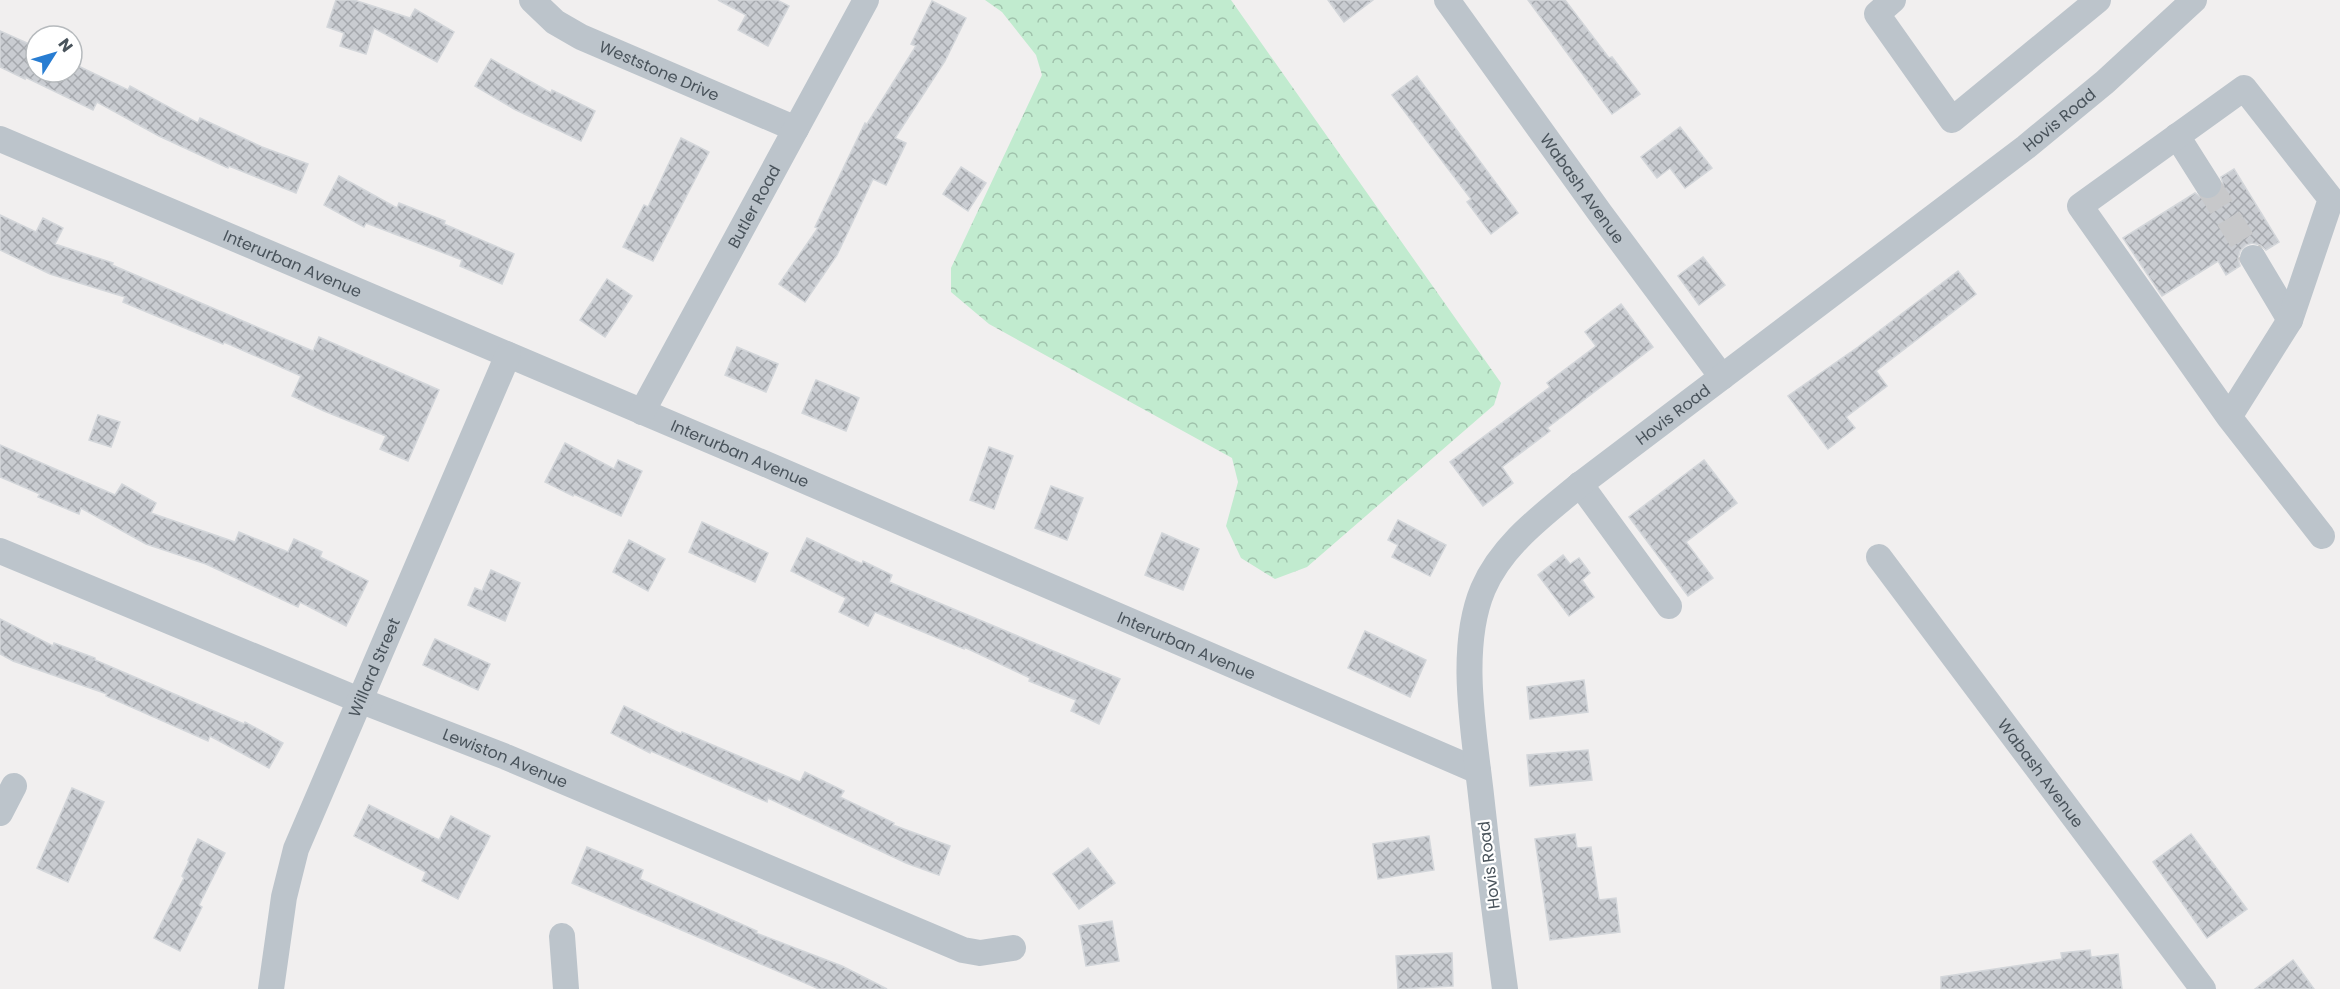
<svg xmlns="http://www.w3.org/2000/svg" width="2340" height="989" font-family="Poppins,sans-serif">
	<defs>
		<pattern id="forest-crowns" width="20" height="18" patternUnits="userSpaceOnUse" patternTransform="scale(1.5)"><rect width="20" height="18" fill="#c1ebcf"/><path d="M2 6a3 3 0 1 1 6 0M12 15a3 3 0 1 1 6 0" fill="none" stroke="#9fc1ab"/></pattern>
		<pattern id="building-cross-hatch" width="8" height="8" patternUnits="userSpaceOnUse" patternTransform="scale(1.5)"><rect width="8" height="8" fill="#c9ccd1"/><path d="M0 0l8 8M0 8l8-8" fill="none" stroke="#a5a8ad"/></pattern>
	</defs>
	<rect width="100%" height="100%" fill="#f1efef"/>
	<path fill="url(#forest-crowns)" d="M 985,0 L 1231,0 L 1501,383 L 1494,405 L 1307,567 L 1275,579 L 1241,558 L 1226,526 L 1238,482 L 1232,458 L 989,324 L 951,292 L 951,268 L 1042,75 L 1036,55 L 1002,12 Z"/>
	<g fill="url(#building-cross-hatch)" stroke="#d3d6da" stroke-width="1.5">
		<path d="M 336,0 L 354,0 L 410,18 L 415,9 L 454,32 L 437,62 L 374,28 L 366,54 L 340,46 L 344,33 L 327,27 Z"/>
		<path d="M 718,0 L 777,0 L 789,6 L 768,46 L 738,30 L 746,15 Z"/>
		<path d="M 1328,0 L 1373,0 L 1344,22 Z"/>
		<path d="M 1528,0 L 1565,0 L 1609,58 L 1612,57 L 1640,94 L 1612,114 Z"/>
		<path d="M 932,1 L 966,18 L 945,61 L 895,138 L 906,143 L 886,185 L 873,179 L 837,255 L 805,302 L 779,284 L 818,228 L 815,227 L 865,123 L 867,124 L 916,46 L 911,44 Z"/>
		<path d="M 0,31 L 36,47 L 36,72 L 72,72 L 72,63 L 128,90 L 130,86 L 198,123 L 200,118 L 262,147 L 308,164 L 296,193 L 229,166 L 228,168 L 159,136 L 97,102 L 93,110 L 25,77 L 25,79 L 0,67 Z"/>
		<path d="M 491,59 L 551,93 L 552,90 L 595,111 L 581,141 L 514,109 L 475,86 Z"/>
		<path d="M 1417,76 L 1518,213 L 1491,234 L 1467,202 L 1471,199 L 1392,95 Z"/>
		<path d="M 1680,127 L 1712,168 L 1685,188 L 1670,168 L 1657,178 L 1641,157 Z"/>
		<path d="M 681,138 L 709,152 L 653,261 L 623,247 L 644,205 L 648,207 Z"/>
		<path d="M 961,167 L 986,183 L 968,211 L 943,194 Z"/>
		<path d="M 2234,169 L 2279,242 L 2266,250 L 2260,245 L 2252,243 L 2246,245 L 2240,251 L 2238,259 L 2240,266 L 2226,275 L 2218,261 L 2162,296 L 2123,238 L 2195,193 L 2202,198 L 2209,200 L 2215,198 L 2221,191 L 2223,184 L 2221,177 Z"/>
		<path d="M 339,176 L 397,208 L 399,203 L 445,221 L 444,224 L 514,254 L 502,284 L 460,266 L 462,260 L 366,223 L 364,227 L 324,205 Z"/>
		<path d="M 0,215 L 36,232 L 43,218 L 63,228 L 55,244 L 113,263 L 112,265 L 313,351 L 319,337 L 439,390 L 408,461 L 380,449 L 386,436 L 324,411 L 292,396 L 301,376 L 224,342 L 223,344 L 123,302 L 125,297 L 50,274 L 0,250 Z"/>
		<path d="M 1703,257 L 1725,285 L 1699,305 L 1678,276 Z"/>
		<path d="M 1958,271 L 1976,294 L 1876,371 L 1887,386 L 1846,417 L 1855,428 L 1828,449 L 1788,396 L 1858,347 Z"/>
		<path d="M 607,279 L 632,296 L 605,337 L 580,320 Z"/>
		<path d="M 1621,304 L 1653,347 L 1547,428 L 1550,431 L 1502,467 L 1513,483 L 1483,506 L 1450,462 L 1550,387 L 1547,383 L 1596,346 L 1585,332 Z"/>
		<path d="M 737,347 L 778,364 L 766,392 L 725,375 Z"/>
		<path d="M 816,380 L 859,398 L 846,431 L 802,413 Z"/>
		<path d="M 98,415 L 120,422 L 111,447 L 89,440 Z"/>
		<path d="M 565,443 L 614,469 L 618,460 L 642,471 L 621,516 L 574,494 L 573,496 L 545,482 Z"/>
		<path d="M 0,445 L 115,495 L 122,484 L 156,503 L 151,513 L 235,542 L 239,532 L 288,552 L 294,539 L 322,552 L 320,557 L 368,581 L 346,626 L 300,602 L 298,607 L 206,564 L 146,544 L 81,508 L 79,514 L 38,497 L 40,494 L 0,477 Z"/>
		<path d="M 989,447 L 1013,456 L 994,509 L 970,500 Z"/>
		<path d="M 1704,460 L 1737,503 L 1686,542 L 1713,578 L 1688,596 L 1629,517 Z"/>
		<path d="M 1051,486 L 1083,498 L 1067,540 L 1035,528 Z"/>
		<path d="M 1398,520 L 1446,545 L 1430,576 L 1392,557 L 1398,545 L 1388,540 Z"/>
		<path d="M 702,522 L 768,553 L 755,582 L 689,552 Z"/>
		<path d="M 1162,533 L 1199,549 L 1183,590 L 1145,575 Z"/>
		<path d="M 807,538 L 862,564 L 863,561 L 892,575 L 889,582 L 1120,679 L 1099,724 L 1071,711 L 1076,700 L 1029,681 L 1030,678 L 964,647 L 964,649 L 875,612 L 868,626 L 839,612 L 846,598 L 791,571 Z"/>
		<path d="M 629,540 L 665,559 L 648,591 L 613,572 Z"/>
		<path d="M 1563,555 L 1570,564 L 1579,558 L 1590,573 L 1582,580 L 1594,597 L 1569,616 L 1538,575 Z"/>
		<path d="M 491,570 L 520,583 L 505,621 L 468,605 L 475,588 L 482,591 Z"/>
		<path d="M 0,619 L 53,646 L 54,643 L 95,658 L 95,660 L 244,724 L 245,722 L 283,743 L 269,768 L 210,736 L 208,741 L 106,696 L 107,694 L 13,661 L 0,654 Z"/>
		<path d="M 1365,631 L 1426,660 L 1410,697 L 1348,668 Z"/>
		<path d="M 435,639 L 490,664 L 478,690 L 423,665 Z"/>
		<path d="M 1584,680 L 1588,712 L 1530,719 L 1527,687 Z"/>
		<path d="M 624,706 L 681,734 L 682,732 L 800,782 L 805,772 L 844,791 L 840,797 L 894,823 L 893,825 L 950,846 L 939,875 L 906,863 L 768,798 L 767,802 L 651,751 L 650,753 L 611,733 Z"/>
		<path d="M 1588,750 L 1592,780 L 1530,786 L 1527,755 Z"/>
		<path d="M 72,788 L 104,802 L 68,882 L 37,868 Z"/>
		<path d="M 369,805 L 439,840 L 451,816 L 490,836 L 458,899 L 422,881 L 426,872 L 354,836 Z"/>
		<path d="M 1575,834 L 1577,848 L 1591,847 L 1599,900 L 1616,898 L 1620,932 L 1550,940 L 1535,839 Z"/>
		<path d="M 2191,834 L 2247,909 L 2207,938 L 2153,862 Z"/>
		<path d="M 1429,836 L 1434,870 L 1378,879 L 1373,844 Z"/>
		<path d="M 198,839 L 225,853 L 199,905 L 202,907 L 180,951 L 154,938 L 184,878 L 182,876 L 189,861 L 188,860 Z"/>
		<path d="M 587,847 L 643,870 L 640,879 L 757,931 L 756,933 L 842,966 L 887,989 L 819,989 L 572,883 Z"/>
		<path d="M 1088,848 L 1115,883 L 1079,909 L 1053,874 Z"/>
		<path d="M 1112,921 L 1119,961 L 1086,966 L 1079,926 Z"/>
		<path d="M 2090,950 L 2091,957 L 2118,954 L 2122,989 L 1941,989 L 1941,977 L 2062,959 L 2061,953 Z"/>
		<path d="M 1452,953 L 1453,986 L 1398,989 L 1396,956 Z"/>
		<path d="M 2293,960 L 2314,989 L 2255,989 Z"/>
	</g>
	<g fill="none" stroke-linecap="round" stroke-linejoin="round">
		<path stroke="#c7c8ca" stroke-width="26" stroke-dasharray="26 13" stroke-linecap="butt" d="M 2208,185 L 2253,258"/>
		<g stroke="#bcc4cb" stroke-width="26">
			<path id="s1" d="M 532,0 L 555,22 L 581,37 L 796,129"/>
			<path id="s2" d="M 1447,0 L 1600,213 L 1722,377"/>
			<path d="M 1893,0 L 1877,14 L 1952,120 L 2098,0"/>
			<path d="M 2177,136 L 2208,185"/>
			<path id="s3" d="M 0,139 L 775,468 L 1478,771"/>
			<path d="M 2253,258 L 2290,320"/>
			<path id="s4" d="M 642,412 L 866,0"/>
			<path d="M 2229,417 L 2080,206 L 2244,88 L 2331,199 L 2290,320 L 2229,417 L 2322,536"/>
			<path d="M 1580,484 L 1669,606"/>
			<path id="s5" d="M 0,551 L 359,700 L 506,757 L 963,950 L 980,953 L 1013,948"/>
			<path id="s6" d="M 1879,557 L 2203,989"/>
			<path d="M 0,813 L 14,786"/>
			<path d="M 562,936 L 566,989"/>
			<path id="s7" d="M 271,989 L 284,897 L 296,849 L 508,355"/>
			<path id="s8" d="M 1505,989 C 1496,924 1488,860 1481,795 C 1474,732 1458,648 1483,589 C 1502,545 1542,516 1578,486 L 2026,147 L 2105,82 L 2194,0"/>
		</g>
	</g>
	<g text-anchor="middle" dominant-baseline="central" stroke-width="4.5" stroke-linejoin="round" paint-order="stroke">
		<g font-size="16" fill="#49535b" stroke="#fff">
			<text stroke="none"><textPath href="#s1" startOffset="147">Weststone Drive</textPath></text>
			<text stroke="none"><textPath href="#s8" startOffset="1150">Hovis Road</textPath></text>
			<text stroke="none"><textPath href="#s2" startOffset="232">Wabash Avenue</textPath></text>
			<text stroke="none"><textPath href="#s4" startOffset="234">Butler Road</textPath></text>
			<text stroke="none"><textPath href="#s3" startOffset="318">Interurban Avenue</textPath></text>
			<text stroke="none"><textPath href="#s8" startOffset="664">Hovis Road</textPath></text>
			<text stroke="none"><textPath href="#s3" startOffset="804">Interurban Avenue</textPath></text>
			<text stroke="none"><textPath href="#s3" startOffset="1290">Interurban Avenue</textPath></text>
			<text stroke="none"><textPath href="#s7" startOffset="340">Willard Street</textPath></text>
			<text stroke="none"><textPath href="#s5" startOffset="546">Lewiston Avenue</textPath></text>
			<text stroke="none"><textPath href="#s6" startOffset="270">Wabash Avenue</textPath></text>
			<text transform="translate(1489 865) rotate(-97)">Hovis Road</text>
		</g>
	</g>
	<g transform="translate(54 54) rotate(53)"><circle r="28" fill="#ffffff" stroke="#b6babd" stroke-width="1.5"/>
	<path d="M0-4.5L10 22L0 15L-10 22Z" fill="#287dd2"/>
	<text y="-9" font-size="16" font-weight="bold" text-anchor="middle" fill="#49535b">N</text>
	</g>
</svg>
